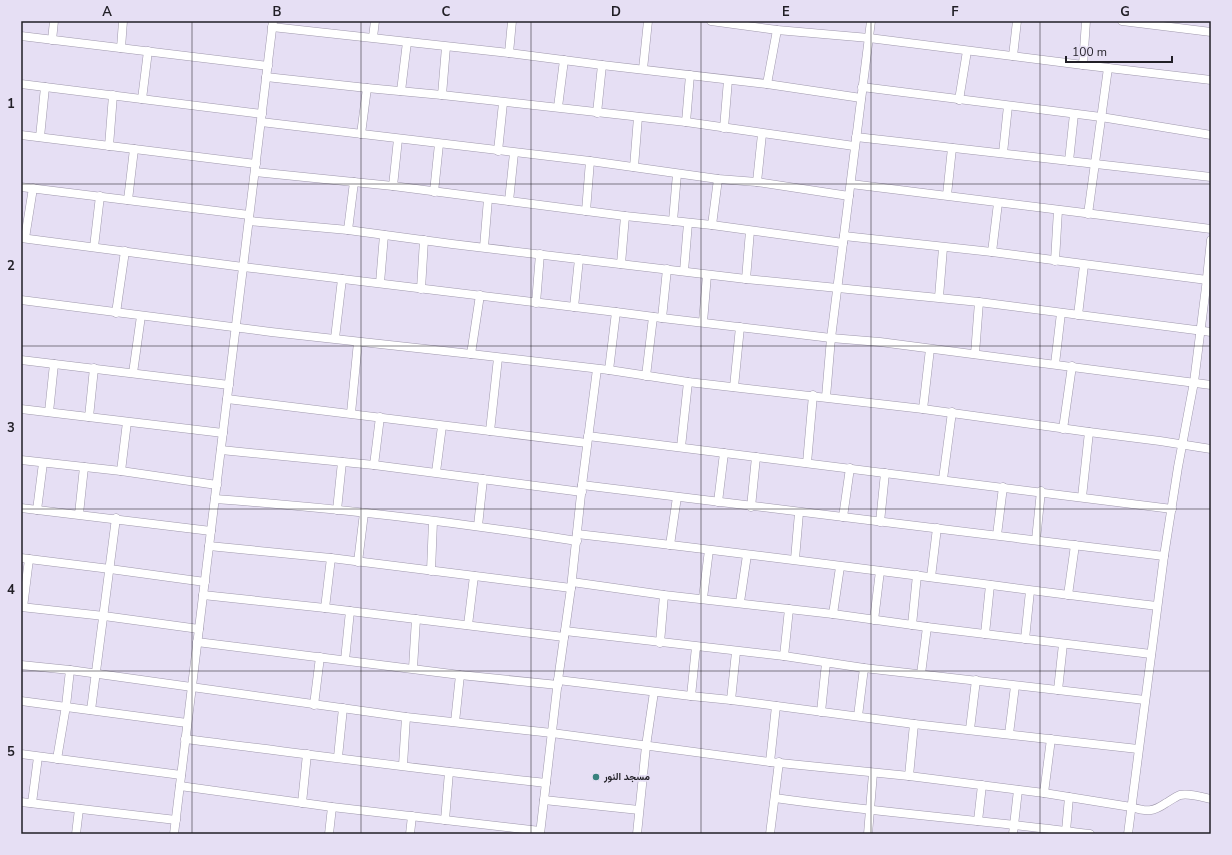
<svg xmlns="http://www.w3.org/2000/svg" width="1232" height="855" font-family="'Nunito Sans',Vazirmatn,sans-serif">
	<rect width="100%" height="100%" fill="#e6dff4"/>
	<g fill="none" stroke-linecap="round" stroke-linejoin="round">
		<defs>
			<g id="minor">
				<path d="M 711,21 L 777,30 L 869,38 L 1083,65 L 1211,80"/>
				<path d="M 1122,21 L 1211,32"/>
				<path d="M 272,27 L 509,53 L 602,65 L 767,84 L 861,98"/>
				<path d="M 21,36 L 268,66"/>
				<path d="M 373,37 L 375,21"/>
				<path d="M 52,40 L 54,21"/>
				<path d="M 121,48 L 123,21"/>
				<path d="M 509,53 L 512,21"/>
				<path d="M 1013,56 L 1017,21"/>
				<path d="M 1083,65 L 1086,21"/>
				<path d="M 643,69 L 648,21"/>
				<path d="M 266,77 L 367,88 L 442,95 L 686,122 L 854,146"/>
				<path d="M 21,84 L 262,114"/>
				<path d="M 767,84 L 777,30"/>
				<path d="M 862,87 L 1101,117 L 1211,135"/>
				<path d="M 401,91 L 407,42"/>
				<path d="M 442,95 L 446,47"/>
				<path d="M 142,99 L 148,51"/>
				<path d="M 959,100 L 967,51"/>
				<path d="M 558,107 L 564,60"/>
				<path d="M 597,113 L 602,65"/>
				<path d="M 261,122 L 590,161 L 718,179 L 757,182 L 849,196"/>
				<path d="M 686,122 L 690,75"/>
				<path d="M 724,128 L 728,80"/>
				<path d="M 361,134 L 367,88"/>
				<path d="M 21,135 L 256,164"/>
				<path d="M 40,137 L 45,87"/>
				<path d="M 856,137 L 1211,177"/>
				<path d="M 109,146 L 113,95"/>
				<path d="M 498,151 L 503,103"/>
				<path d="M 1003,153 L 1008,106"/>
				<path d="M 1069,161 L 1074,114"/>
				<path d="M 634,167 L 638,117"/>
				<path d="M 255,172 L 393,186 L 625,216 L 712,225 L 843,243"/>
				<path d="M 757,182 L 762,134"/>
				<path d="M 851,184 C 971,198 1091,214 1211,229"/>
				<path d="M 393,186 L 398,139"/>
				<path d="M 21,187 L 249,215"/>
				<path d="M 434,192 L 439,144"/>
				<path d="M 947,195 L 952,148"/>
				<path d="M 128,200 L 134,149"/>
				<path d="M 509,201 L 514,153"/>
				<path d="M 586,211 L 590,161"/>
				<path d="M 1088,214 L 1108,68"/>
				<path d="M 249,221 L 348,230 L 452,244 L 746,279 L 979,302 L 1211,332"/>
				<path d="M 673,221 L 677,174"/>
				<path d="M 712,225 L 718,179"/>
				<path d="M 348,230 L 354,182"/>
				<path d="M 844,236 L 992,252 L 1207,280"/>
				<path d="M 21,238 L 243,267 L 616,312 L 662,318 L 831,338 L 880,342 L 1211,385"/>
				<path d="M 25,238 L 33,188"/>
				<path d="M 94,247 L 100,196"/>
				<path d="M 484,247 L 488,199"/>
				<path d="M 992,252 L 998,203"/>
				<path d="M 1055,261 L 1058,210"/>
				<path d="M 621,264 L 625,216"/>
				<path d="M 684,271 L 688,223"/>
				<path d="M 746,279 L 750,231"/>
				<path d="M 380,283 L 384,235"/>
				<path d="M 421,289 L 424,240"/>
				<path d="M 939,297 L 943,248"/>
				<path d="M 21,300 L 271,332 L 471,354 L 609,370 L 688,382 L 923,409 L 1089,432 L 1160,441 L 1211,449"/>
				<path d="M 536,303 L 540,254"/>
				<path d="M 574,307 L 579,259"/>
				<path d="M 116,313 L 125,251"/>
				<path d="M 1078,315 L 1084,265"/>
				<path d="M 662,318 L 667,269"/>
				<path d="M 703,322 L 707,275"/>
				<path d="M 335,338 L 342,279"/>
				<path d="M 471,354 L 480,295"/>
				<path d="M 975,354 L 979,302"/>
				<path d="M 21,360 L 229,385"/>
				<path d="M 1055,364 L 1061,313"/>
				<path d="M 609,370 L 616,312"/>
				<path d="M 133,373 L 141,316"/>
				<path d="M 646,376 L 653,317"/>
				<path d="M 734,387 L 740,327"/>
				<path d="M 826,397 L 831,338 L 871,21"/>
				<path d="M 227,399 L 587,443"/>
				<path d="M 21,409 L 223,433"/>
				<path d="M 923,409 L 930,349"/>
				<path d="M 49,412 L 54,364"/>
				<path d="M 351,413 L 358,342"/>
				<path d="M 89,417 L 94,368"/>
				<path d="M 1063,429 L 1072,366"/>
				<path d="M 490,431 L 498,358"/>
				<path d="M 588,436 C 783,460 978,483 1172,509"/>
				<path d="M 681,447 L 688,382"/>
				<path d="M 221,450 L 374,465 L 582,492"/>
				<path d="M 21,460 L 121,471 L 217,485"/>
				<path d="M 807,463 L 813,395"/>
				<path d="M 374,465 L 380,417"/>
				<path d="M 121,471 L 127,422"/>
				<path d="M 436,472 L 442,426"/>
				<path d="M 943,479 L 952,412"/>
				<path d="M 582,485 C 776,510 970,532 1164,556"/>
				<path d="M 1082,497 L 1089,432"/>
				<path d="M 215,499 C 336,508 457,522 577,541"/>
				<path d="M 718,502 L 724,453"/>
				<path d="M 751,507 L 756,457"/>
				<path d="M 21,508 L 211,531"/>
				<path d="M 37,510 L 43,463"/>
				<path d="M 337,510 L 342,462"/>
				<path d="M 79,514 L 84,467"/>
				<path d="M 843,517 L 850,468"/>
				<path d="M 880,522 L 885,473"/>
				<path d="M 478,526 L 483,479"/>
				<path d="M 577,534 C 771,556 964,582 1157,606"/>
				<path d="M 997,535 L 1003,487"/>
				<path d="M 1036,540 L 1041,491"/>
				<path d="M 670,545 L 677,497"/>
				<path d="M 209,546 L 331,558 L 571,588"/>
				<path d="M 21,558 L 110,569 L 205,582"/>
				<path d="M 795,559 L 799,513"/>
				<path d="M 358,562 L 364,513"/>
				<path d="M 431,571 L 433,521"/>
				<path d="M 931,577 L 937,528"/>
				<path d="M 572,582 L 664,595 L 833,614 L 927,627 L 1151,654"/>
				<path d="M 203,595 L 325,608 L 564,637"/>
				<path d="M 1068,595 L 1075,545"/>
				<path d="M 703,598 L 709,550"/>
				<path d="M 740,602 L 747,555"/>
				<path d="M 21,607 L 104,616 L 199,629"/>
				<path d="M 23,607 L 29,559"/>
				<path d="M 325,608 L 331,558"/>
				<path d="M 833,614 L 840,567"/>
				<path d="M 874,620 L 880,571"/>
				<path d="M 468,625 L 474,576"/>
				<path d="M 912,625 L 917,575"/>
				<path d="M 565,631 L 784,656 L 864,668 L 1145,700"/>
				<path d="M 985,634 L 990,585"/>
				<path d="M 1025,639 L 1030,591"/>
				<path d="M 197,642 L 460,675 L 558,685"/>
				<path d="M 660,643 L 664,595"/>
				<path d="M 784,656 L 789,609"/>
				<path d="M 345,660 L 350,611"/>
				<path d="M 21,665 L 70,670 L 406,717 L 552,733 L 770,762 L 909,776 L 1044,793 L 1131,807 C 1147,812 1153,812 1166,803 C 1171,800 1175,797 1180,795 C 1190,793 1201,797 1211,799"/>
				<path d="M 413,668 L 416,619"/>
				<path d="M 921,674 L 927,627"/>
				<path d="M 558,680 L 691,696 L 731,700 L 914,724 L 1138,749"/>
				<path d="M 1058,690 L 1063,644"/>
				<path d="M 691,696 L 696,647"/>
				<path d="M 731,700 L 736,652"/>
				<path d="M 21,701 L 187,723"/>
				<path d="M 314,705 L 320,657"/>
				<path d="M 91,710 L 116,518"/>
				<path d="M 821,712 L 826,663"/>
				<path d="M 858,716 L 864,668"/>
				<path d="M 455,722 L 460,675"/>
				<path d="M 970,729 L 976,680"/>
				<path d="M 1009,734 L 1015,686"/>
				<path d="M 185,739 C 306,754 426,770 546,783"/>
				<path d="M 21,754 L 181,775"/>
				<path d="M 338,757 L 343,708"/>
				<path d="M 57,759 L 66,706 L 70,670"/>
				<path d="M 770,762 L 776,706"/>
				<path d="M 403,765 L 406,717"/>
				<path d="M 909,776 L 914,724"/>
				<path d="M 180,786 L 332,807 L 540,831"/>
				<path d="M 1044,793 L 1051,739"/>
				<path d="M 775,798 C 880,813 985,820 1090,834"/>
				<path d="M 544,800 L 639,810"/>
				<path d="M 21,802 L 176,820"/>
				<path d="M 32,803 L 38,757"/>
				<path d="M 302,803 L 307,754"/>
				<path d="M 445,820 L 449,772"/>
				<path d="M 978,821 L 982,785"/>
				<path d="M 1066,831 L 1069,797"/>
				<path d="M 76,834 L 79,809"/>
				<path d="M 174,834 L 273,21"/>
				<path d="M 329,834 L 332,807"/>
				<path d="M 410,834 L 412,816"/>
				<path d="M 540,834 L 558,680 L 571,588 L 582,485 L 597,369"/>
				<path d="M 637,834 L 646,746 L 654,692"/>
				<path d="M 770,834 L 779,762"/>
				<path d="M 868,834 L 873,773"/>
				<path d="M 1013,834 L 1018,790"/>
				<path d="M 1128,834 L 1164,556 L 1178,467 L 1194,382 L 1206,287 L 1211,240"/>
			</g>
		</defs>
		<use href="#minor" stroke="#9f98ac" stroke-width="9"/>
		<use href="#minor" stroke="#fff" stroke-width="8"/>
	</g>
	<path fill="none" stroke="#211f26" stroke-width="1" stroke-opacity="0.55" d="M 192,21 L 192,834M 361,21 L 361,834M 531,21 L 531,834M 701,21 L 701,834M 871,21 L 871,834M 1040,21 L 1040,834M 21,184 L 1211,184M 21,346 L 1211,346M 21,509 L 1211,509M 21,671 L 1211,671"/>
	<circle fill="#39817e" stroke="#e6dff4" stroke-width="1.5" cx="596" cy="777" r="4"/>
	<g text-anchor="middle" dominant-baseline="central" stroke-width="3.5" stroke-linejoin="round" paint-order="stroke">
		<g font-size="10" font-weight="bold" fill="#211f26" stroke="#e6dff4" text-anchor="start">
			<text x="604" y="777">مسجد النور</text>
		</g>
	</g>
	<rect width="1232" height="855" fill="none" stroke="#e6dff4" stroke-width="44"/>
	<path d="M1066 56v6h106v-6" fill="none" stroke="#211f26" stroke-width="2"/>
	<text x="1072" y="56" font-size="12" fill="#211f26" stroke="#e6dff4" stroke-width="3" paint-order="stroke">100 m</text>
	<rect x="22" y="22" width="1188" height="811" fill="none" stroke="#211f26" stroke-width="1.5"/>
	<g font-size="13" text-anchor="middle" font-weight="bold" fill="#211f26">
		<text x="107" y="16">A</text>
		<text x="277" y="16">B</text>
		<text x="446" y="16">C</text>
		<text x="616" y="16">D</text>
		<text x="786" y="16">E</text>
		<text x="955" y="16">F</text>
		<text x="1125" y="16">G</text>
		<text x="11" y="108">1</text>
		<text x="11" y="270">2</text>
		<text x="11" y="432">3</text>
		<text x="11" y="594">4</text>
		<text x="11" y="756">5</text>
	</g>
</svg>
